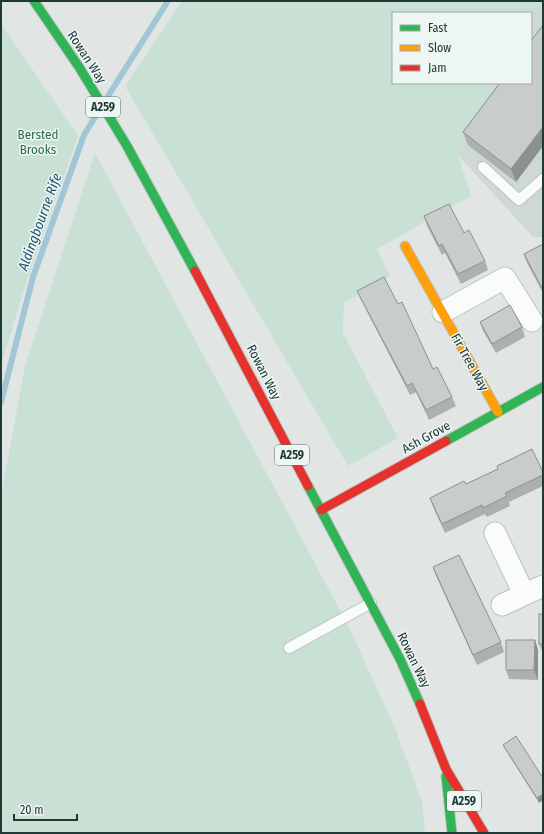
<svg xmlns="http://www.w3.org/2000/svg" width="544" height="834" font-family="'Fira Sans Condensed',sans-serif">
	<rect width="100%" height="100%" fill="#e1e6e5"/>
	<path fill="#ced8d5" d="M 540,1 L 543,1 L 543,237 L 533,237 L 458,155 L 496,83 L 531,83 L 531,18 Z"/>
	<g fill="#c9e0d4">
		<path d="M 182,1 L 540,1 L 531,18 L 531,13 L 393,13 L 393,83 L 496,83 L 458,155 L 471,196 L 377,249 L 390,276 L 344,303 L 343,333 L 398,438 L 348,466 L 125,86 Z"/>
		<path d="M 1,24 L 78,136 L 27,280 L 1,365 Z"/>
		<path d="M 95,153 L 349,627 L 395,728 L 422,802 L 425,833 L 1,833 L 1,496 L 25,366 Z"/>
	</g>
	<g fill="none" stroke-linecap="round" stroke-linejoin="round">
		<g stroke="#a1c6d5" stroke-width="6">
			<path d="M 105,101 L 168,1"/>
			<path d="M 1,402 L 33,277 L 84,135 L 100,109"/>
		</g>
		<defs>
			<g id="lane">
				<path d="M 483,167 L 519,200 L 543,179"/>
				<path d="M 289,648 L 371,603"/>
			</g>
			<g id="street">
				<path d="M 443,312 L 505,278 L 532,321"/>
				<path d="M 495,533 L 524,594"/>
				<path d="M 502,605 L 543,586"/>
			</g>
			<g id="fast">
				<path d="M 34,1 L 79,67 L 127,146 L 195,271"/>
				<path d="M 446,441 L 543,387"/>
				<path d="M 308,486 L 400,659 L 420,704"/>
				<path d="M 446,776 L 452,833"/>
			</g>
			<path id="slow" d="M 405,246 L 498,412"/>
			<g id="jam">
				<path d="M 195,271 L 308,486"/>
				<path d="M 321,510 L 446,441"/>
				<path d="M 420,704 L 446,769 L 484,833"/>
			</g>
		</defs>
		<use href="#lane" stroke="#bec3c2" stroke-width="12"/>
		<use href="#street" stroke="#bec3c2" stroke-width="23"/>
		<use href="#fast" stroke="#bdc4c2" stroke-width="11"/>
		<use href="#slow" stroke="#bdc4c2" stroke-width="11"/>
		<use href="#jam" stroke="#bdc4c2" stroke-width="11"/>
		<use href="#lane" stroke="#fafbfb" stroke-width="10"/>
		<use href="#street" stroke="#fafbfb" stroke-width="21"/>
		<use href="#fast" stroke="#30b455" stroke-width="9"/>
		<use href="#slow" stroke="#ff9f0a" stroke-width="9"/>
		<use href="#jam" stroke="#e5322d" stroke-width="9"/>
	</g>
	<g fill="#acb0af">
		<path d="M 543,25 L 543,146 L 516,182 L 468,145 L 463,132 Z"/>
		<path d="M 424,216 L 464,233 L 485,261 L 488,270 L 461,284 L 445,253 L 442,255 L 427,226 Z"/>
		<path d="M 543,244 L 543,293 L 527,263 L 524,254 Z"/>
		<path d="M 357,291 L 398,304 L 433,369 L 452,397 L 456,406 L 429,420 L 416,392 L 410,395 L 361,300 Z"/>
		<path d="M 480,322 L 522,327 L 525,337 L 496,353 L 483,331 Z"/>
		<path d="M 543,472 L 543,486 L 509,502 L 510,506 L 487,517 L 485,514 L 445,533 L 433,507 L 430,498 L 466,484 Z"/>
		<path d="M 433,567 L 501,642 L 504,652 L 477,665 L 436,576 Z"/>
		<path d="M 543,614 L 543,653 L 539,644 Z"/>
		<path d="M 535,640 L 538,650 L 538,680 L 509,679 L 506,670 Z"/>
		<path d="M 516,736 L 539,803 L 505,749 L 503,745 Z"/>
	</g>
	<g fill="#8c908f">
		<path d="M 543,127 L 543,146 L 516,182 L 511,169 Z"/>
		<path d="M 535,640 L 538,650 L 538,680 L 534,670 Z"/>
		<path d="M 543,794 L 543,800 L 539,803 L 537,798 Z"/>
	</g>
	<g fill="#c8cdcc" stroke="#8c908f">
		<path d="M 543,25 L 543,127 L 511,169 L 463,132 L 500,83 L 531,83 L 531,41 Z"/>
		<path d="M 449,204 L 464,233 L 469,230 L 485,261 L 458,274 L 442,244 L 439,246 L 424,216 Z"/>
		<path d="M 543,244 L 543,290 L 524,254 Z"/>
		<path d="M 384,277 L 398,304 L 402,302 L 433,369 L 437,367 L 452,397 L 426,410 L 412,383 L 407,386 L 357,291 Z"/>
		<path d="M 510,305 L 522,327 L 492,344 L 480,322 Z"/>
		<path d="M 532,449 L 543,472 L 543,475 L 505,493 L 507,496 L 483,508 L 482,505 L 442,524 L 430,498 L 464,481 L 466,484 L 498,469 L 497,466 Z"/>
		<path d="M 459,555 L 501,642 L 473,655 L 433,567 Z"/>
		<rect x="539" y="614" width="4" height="30"/>
		<path d="M 506,640 L 535,640 L 534,670 L 506,670 Z"/>
		<path d="M 516,736 L 543,778 L 543,794 L 537,798 L 503,745 Z"/>
	</g>
	<g text-anchor="middle" dominant-baseline="central" stroke-width="3" stroke-linejoin="round" paint-order="stroke">
		<g fill="#eef6f3" stroke="#5e716f" stroke-width="1">
			<rect x="86" y="97" width="34" height="20" rx="3"/>
			<rect x="275" y="445" width="34" height="20" rx="3"/>
			<rect x="447" y="791" width="34" height="20" rx="3"/>
		</g>
		<g font-size="12" font-weight="bold" fill="#203836">
			<text x="103" y="107">A259</text>
			<text x="292" y="455">A259</text>
			<text x="464" y="801">A259</text>
		</g>
		<g font-size="13" fill="#203836" stroke="#eef6f3">
			<text transform="translate(87 57) rotate(57)">Rowan Way</text>
			<text transform="translate(470 362) rotate(61)">Fir Tree Way</text>
			<text transform="translate(264 372) rotate(63)">Rowan Way</text>
			<text transform="translate(426 437) rotate(-29)">Ash Grove</text>
			<text transform="translate(414 660) rotate(64)">Rowan Way</text>
		</g>
		<g font-size="13" fill="#2b6e50" stroke="#eef6f3">
			<text x="38" y="134">Bersted<tspan x="38" dy="15">Brooks</tspan></text>
		</g>
		<g font-size="14" font-style="italic" fill="#1b5673" stroke="#eef6f3">
			<text transform="translate(40 222) rotate(-70)">Aldingbourne Rife</text>
		</g>
	</g>
	<rect width="544" height="834" fill="none" stroke="#203836" stroke-width="4"/>
	<rect x="392" y="12" width="140" height="72" fill="#eef6f3" stroke="#9caaa7"/>
	<rect x="400" y="25" width="20" height="6" fill="#30b455" stroke="#9caaa7"/>
	<text x="428" y="32" font-size="12" fill="#203836">Fast</text>
	<rect x="400" y="45" width="20" height="6" fill="#ff9f0a" stroke="#9caaa7"/>
	<text x="428" y="52" font-size="12" fill="#203836">Slow</text>
	<rect x="400" y="65" width="20" height="6" fill="#e5322d" stroke="#9caaa7"/>
	<text x="428" y="72" font-size="12" fill="#203836">Jam</text>
	<path d="M14 814v6h63v-6" fill="none" stroke="#203836" stroke-width="2"/>
	<text x="20" y="814" font-size="12" fill="#203836" stroke="#eef6f3" stroke-width="3" paint-order="stroke">20 m</text>
</svg>
